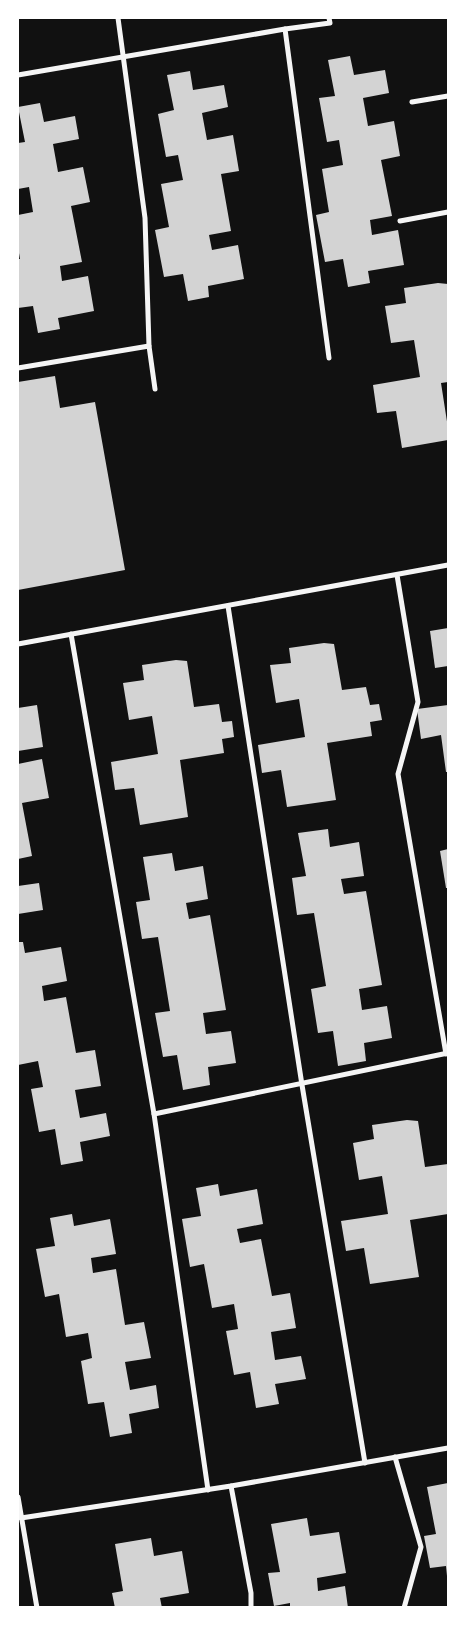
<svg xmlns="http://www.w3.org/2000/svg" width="466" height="1625" font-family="'Roboto Condensed',sans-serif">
	<rect width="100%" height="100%" fill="#111"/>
	<g fill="#d3d3d3">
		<path d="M 350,56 L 354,75 L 385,70 L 389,93 L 363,98 L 368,126 L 394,121 L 400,156 L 381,160 L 392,216 L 370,220 L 372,235 L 398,230 L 404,265 L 368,271 L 370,283 L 348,287 L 343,259 L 325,262 L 316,215 L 329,212 L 322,169 L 343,165 L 339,140 L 327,142 L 319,98 L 335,96 L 328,60 Z"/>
		<path d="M 190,71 L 193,90 L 224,85 L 228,107 L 202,113 L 207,140 L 233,135 L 239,171 L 221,174 L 231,231 L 209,235 L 212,250 L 238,245 L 244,279 L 208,286 L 209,297 L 188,301 L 183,274 L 164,277 L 155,230 L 169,227 L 161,184 L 183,180 L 178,155 L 166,157 L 158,114 L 174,110 L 167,75 Z"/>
		<path d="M 40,103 L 44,122 L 75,116 L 79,139 L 53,144 L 58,172 L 83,167 L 90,202 L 71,206 L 82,262 L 60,266 L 62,281 L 88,276 L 94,311 L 58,318 L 60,329 L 38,333 L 33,306 L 18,308 L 18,259 L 20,259 L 18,247 L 18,215 L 33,212 L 29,187 L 18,189 L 18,143 L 25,142 L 18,107 Z"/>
		<path d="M 438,283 L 448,284 L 448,382 L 441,383 L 448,428 L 448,440 L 402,448 L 396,411 L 377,413 L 373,385 L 420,377 L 414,340 L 391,343 L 385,306 L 406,303 L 404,288 Z"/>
		<path d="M 55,376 L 60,408 L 95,402 L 125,570 L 18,590 L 18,382 Z"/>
		<path d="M 448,628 L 448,666 L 435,668 L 430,631 Z"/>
		<path d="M 324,643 L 334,644 L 342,690 L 366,687 L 370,705 L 379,704 L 382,720 L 370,722 L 372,736 L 327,743 L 336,800 L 287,807 L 281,770 L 262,773 L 258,745 L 305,737 L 299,699 L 276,703 L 270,665 L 291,663 L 289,648 Z"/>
		<path d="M 176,660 L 187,661 L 194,707 L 219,704 L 222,722 L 232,721 L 234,737 L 222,739 L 224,753 L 180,760 L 188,817 L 140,825 L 134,788 L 115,790 L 111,762 L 158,754 L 152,716 L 129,720 L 123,683 L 144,680 L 142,665 Z"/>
		<path d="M 37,705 L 43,747 L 18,751 L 18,708 Z"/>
		<path d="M 448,705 L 448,772 L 446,772 L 441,735 L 421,739 L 417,709 Z"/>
		<path d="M 42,759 L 49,798 L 22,803 L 32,856 L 18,859 L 18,764 Z"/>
		<path d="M 328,829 L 330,847 L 359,842 L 364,876 L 341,879 L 344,894 L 366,891 L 382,985 L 359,989 L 362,1010 L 387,1006 L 392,1038 L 364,1043 L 366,1061 L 338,1066 L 333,1031 L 318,1033 L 311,989 L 326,986 L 314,913 L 297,915 L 292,878 L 306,876 L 298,833 Z"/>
		<path d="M 448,849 L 448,888 L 446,888 L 440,851 Z"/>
		<path d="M 172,853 L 175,871 L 203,866 L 208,899 L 186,903 L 189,919 L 210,915 L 226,1010 L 203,1013 L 206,1034 L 231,1031 L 236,1063 L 208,1067 L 210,1085 L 183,1090 L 177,1055 L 163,1057 L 155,1013 L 170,1011 L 158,937 L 142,939 L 136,902 L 150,900 L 143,857 Z"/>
		<path d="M 39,883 L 43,910 L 18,914 L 18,886 Z"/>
		<path d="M 18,942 L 23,942 L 25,953 L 61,947 L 67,981 L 42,986 L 44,1001 L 66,997 L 76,1053 L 95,1050 L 101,1086 L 75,1090 L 80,1118 L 106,1113 L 110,1136 L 80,1142 L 83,1161 L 61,1165 L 55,1129 L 39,1132 L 31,1089 L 43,1087 L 38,1061 L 18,1065 Z"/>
		<path d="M 407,1120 L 418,1121 L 425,1167 L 448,1164 L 448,1214 L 410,1220 L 419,1277 L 370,1284 L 364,1248 L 346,1251 L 341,1221 L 388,1214 L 382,1176 L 359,1180 L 353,1143 L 374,1139 L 372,1125 Z"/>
		<path d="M 218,1184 L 220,1196 L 257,1189 L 263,1224 L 237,1229 L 240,1243 L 261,1239 L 272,1296 L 290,1293 L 296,1328 L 271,1332 L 275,1360 L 301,1356 L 306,1379 L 275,1384 L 279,1404 L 256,1408 L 250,1372 L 234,1375 L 226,1331 L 238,1329 L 234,1304 L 212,1308 L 204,1264 L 190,1267 L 182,1219 L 201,1216 L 196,1188 Z"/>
		<path d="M 72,1214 L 74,1226 L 110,1219 L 116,1254 L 91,1258 L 93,1273 L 116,1269 L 125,1325 L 144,1322 L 151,1358 L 125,1362 L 130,1390 L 156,1385 L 159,1408 L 129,1414 L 132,1433 L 110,1437 L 104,1402 L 88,1404 L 81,1361 L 92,1358 L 88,1333 L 66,1337 L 59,1294 L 45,1297 L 36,1249 L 55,1246 L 50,1218 Z"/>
		<path d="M 448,1483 L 448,1576 L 447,1576 L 446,1566 L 430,1568 L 424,1536 L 436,1534 L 427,1487 Z"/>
		<path d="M 307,1518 L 310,1536 L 339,1532 L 346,1573 L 317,1578 L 318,1591 L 345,1586 L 348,1608 L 290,1608 L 290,1603 L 274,1606 L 268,1573 L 280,1572 L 271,1524 Z"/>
		<path d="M 151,1538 L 154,1556 L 182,1551 L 189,1593 L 160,1598 L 162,1608 L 115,1608 L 112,1593 L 123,1591 L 115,1544 Z"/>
	</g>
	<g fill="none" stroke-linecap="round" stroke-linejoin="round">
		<g stroke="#f5f5f5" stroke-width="5">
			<path d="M 118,18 L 145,218 L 149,346"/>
			<path d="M 329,18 L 330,23 L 285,29 L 329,358"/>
			<path d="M 18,75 L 285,29"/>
			<path d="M 412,102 L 448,96"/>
			<path d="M 400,221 L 448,212"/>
			<path d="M 18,368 L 149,346 L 155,389"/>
			<path d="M 397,575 L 418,702 L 398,774 L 446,1054"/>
			<path d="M 228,606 L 302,1085 L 365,1463"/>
			<path d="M 71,634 L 154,1114 L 208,1490"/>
			<path d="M 18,644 L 448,565"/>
			<path d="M 154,1114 L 448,1053"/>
			<path d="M 395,1457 L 421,1547 L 404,1608"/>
			<path d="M 231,1486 L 251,1593 L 251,1608"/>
			<path d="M 18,1497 L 37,1608"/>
			<path d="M 21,1518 L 231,1486 L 448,1448"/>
		</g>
	</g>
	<rect width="466" height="1625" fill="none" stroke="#ffffff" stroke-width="38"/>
</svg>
